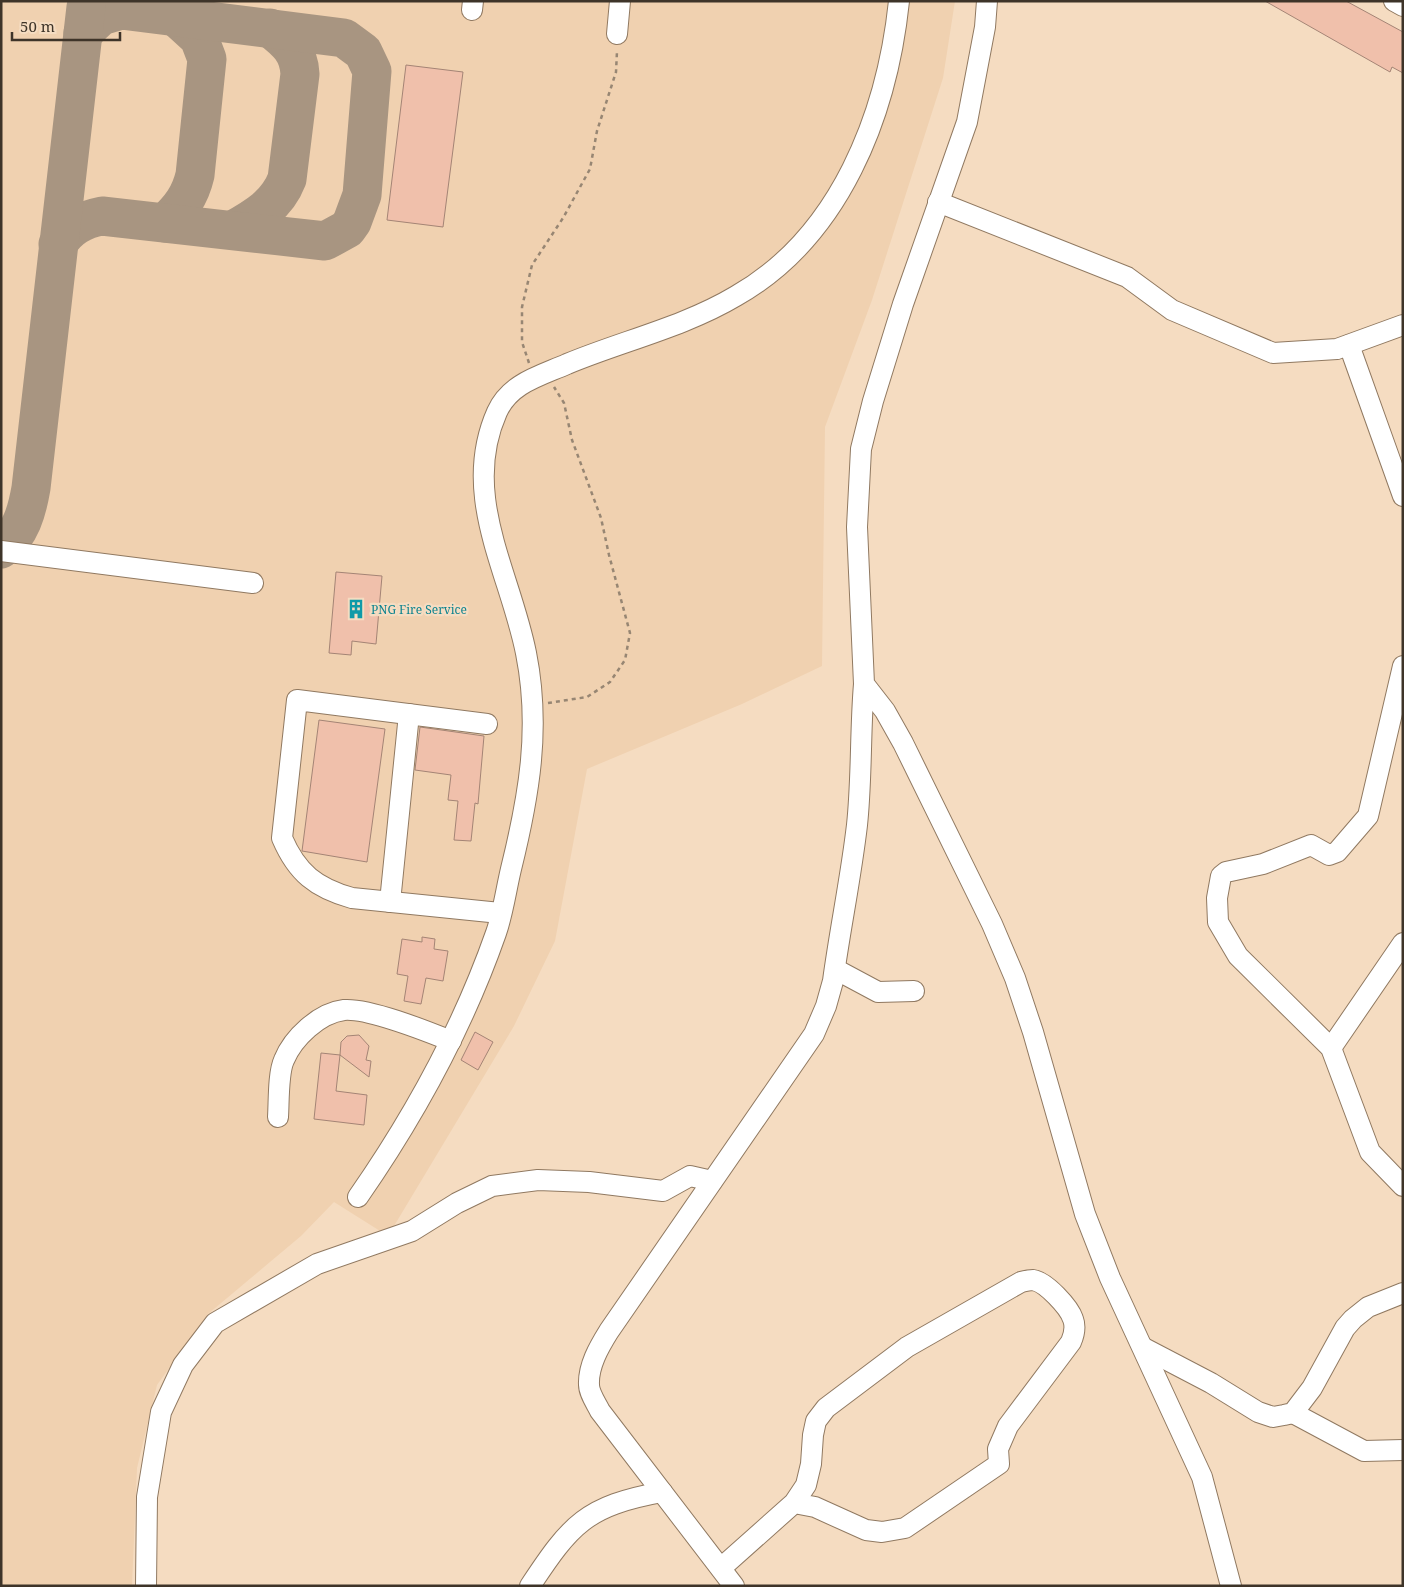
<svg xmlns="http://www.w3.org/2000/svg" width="1404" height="1587" font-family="'Noto Serif',serif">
	<rect width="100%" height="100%" fill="#f5dcc1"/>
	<path fill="#f0d1b0" d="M 1,1 L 955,1 L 943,78 L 872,300 L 825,427 L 822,666 L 742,704 L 587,769 L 555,941 L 514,1026 L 388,1236 L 334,1202 L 301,1236 L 208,1314 L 157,1385 L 137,1468 L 132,1586 L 1,1586 Z"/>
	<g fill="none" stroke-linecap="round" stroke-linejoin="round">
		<g stroke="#a89581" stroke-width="39">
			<path d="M 165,223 C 181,208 190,196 195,175 L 207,59 L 199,38 L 176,17"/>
			<path d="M 233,230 C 256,217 277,205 287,179 L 300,74 C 299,52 288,42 270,28"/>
			<path d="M 58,244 C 69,227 82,220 102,216 L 325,241 L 347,229 L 352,222 L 362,195 L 372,71 L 363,52 L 344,38 L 121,10 L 101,16 L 83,33"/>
			<path d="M 1,549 C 21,534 27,511 31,488 L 86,7"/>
		</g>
	</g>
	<g fill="#f0c0ab" stroke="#a48475">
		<path d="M 1265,1 L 1346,1 L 1403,32 L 1403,73 L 1392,67 L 1390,72 Z"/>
		<path d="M 406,65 L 463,72 L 443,227 L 387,220 Z"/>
		<path d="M 336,572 L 382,576 L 376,644 L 352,641 L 351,655 L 329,653 Z"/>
		<path d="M 319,720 L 385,729 L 367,862 L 302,851 Z"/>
		<path d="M 420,727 L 484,736 L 478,804 L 475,803 L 471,841 L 454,840 L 458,801 L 448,800 L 451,775 L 415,770 Z"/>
		<path d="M 422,937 L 435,939 L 434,949 L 448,951 L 443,981 L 426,978 L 421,1004 L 404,1001 L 408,976 L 397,974 L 402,939 L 422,942 Z"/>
		<path d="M 475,1032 L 493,1042 L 478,1070 L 461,1060 Z"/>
		<path d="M 359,1035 L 369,1046 L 366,1060 L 371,1061 L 369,1077 L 340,1055 L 341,1042 L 347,1036 Z"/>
		<path d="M 321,1053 L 340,1055 L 336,1091 L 367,1095 L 364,1125 L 314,1119 Z"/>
	</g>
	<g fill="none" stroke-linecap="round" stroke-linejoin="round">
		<defs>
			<g id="minor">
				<path d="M 987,1 L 985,27 L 967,122 L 903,304 L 873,401 L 861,449 L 857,527 L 864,684 L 885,711 L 903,743 L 992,924 L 1015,978 L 1033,1032 L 1085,1214 L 1110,1278 L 1202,1477 L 1231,1586"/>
				<path d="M 1394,1 L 1403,6"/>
				<path d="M 472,10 L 473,1"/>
				<path d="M 617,34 L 620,1"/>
				<path d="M 938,202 L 1127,277 L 1172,310 L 1273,353 L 1337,349 L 1403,325"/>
				<path d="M 1349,345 L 1403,496"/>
				<path d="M 1,551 L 253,583"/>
				<path d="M 1403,666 L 1368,816 L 1337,852 L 1329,855 L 1311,845 L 1263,864 L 1226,872 L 1221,876 L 1217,898 L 1218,922 L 1238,956 L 1331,1048 L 1370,1152 L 1403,1186"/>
				<path d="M 487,724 L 297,700 L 282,838 C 297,873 316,888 352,898 L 500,913"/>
				<path d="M 390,902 L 409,714"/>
				<path d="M 835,969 L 878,992 L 914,991"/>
				<path d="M 1331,1048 L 1403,943"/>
				<path d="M 278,1117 C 279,1102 278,1073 284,1060 C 293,1038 319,1013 344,1010 C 369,1008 426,1031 451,1041"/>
				<path d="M 358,1197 C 415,1115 463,1027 496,933 C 503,913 506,890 511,869 C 529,796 541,728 526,653 C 510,572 460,495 497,412 C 510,383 540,376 567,364 C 622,341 684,327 736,296 C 840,237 887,115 899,1"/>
				<path d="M 1144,1348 L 1211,1383 L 1258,1412 L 1273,1417 L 1284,1415 L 1293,1413 L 1312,1388 L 1345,1328 L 1353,1319 L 1368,1307 L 1403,1293"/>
				<path d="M 1293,1413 L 1364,1451 L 1403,1450"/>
				<path d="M 721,1568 L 794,1503 L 806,1485 L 811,1464 L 813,1435 L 816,1421 L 826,1408 L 907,1347 L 1021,1282 C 1025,1281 1030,1280 1033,1280 C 1046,1282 1069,1307 1073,1319 C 1076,1327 1074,1335 1071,1342 L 1008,1426 L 998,1449 L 999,1464 L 905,1528 L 882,1532 L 866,1530 L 815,1507 L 794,1503"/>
				<path d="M 146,1586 L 147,1497 L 161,1412 L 183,1365 L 215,1323 L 317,1264 L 412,1231 L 457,1203 L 492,1186 L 538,1180 L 589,1182 L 663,1191 L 690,1176 L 712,1181"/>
				<path d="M 530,1586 C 571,1524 586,1506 662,1492"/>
				<path d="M 734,1586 L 600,1411 C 596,1403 589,1393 589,1385 C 588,1366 599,1347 609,1331 L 814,1034 L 826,1006 L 833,981 C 840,929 851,877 857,825 C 862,778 860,731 864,684"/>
			</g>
		</defs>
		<use href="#minor" stroke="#907961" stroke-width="22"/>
		<g stroke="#978673" stroke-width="2.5" stroke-dasharray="4 4" stroke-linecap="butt">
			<path d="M 529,363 L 522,342 L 522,307 L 532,265 L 563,218 L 590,169 L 597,131 L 616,72 L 617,51"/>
			<path d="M 548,703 L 587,697 L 610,682 L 625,660 L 630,633 L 609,555 L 601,518 L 572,440 L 564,403 L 554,387"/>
		</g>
		<use href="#minor" stroke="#fff" stroke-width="20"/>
	</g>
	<defs>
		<symbol id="building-bare" viewBox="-9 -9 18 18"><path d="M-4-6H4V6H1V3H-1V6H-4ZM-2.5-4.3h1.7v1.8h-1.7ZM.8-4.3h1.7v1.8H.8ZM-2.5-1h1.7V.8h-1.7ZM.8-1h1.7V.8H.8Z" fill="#0f9aa8" stroke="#f5dcc1" stroke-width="2.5" paint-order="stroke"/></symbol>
	</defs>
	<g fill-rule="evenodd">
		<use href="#building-bare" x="342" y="595" width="28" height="28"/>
	</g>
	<g text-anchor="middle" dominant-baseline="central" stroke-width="4.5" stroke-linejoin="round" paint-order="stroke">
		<g font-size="12" fill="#0d838f" stroke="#f5dcc1" text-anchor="start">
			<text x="371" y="609">PNG Fire Service</text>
		</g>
	</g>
	<rect width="1404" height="1587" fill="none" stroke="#3e3429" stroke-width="5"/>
	<path d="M12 32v8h108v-8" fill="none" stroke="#3e3429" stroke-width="2.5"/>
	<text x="20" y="32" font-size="15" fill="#3e3429" stroke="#f5dcc1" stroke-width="4" paint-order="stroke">50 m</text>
</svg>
